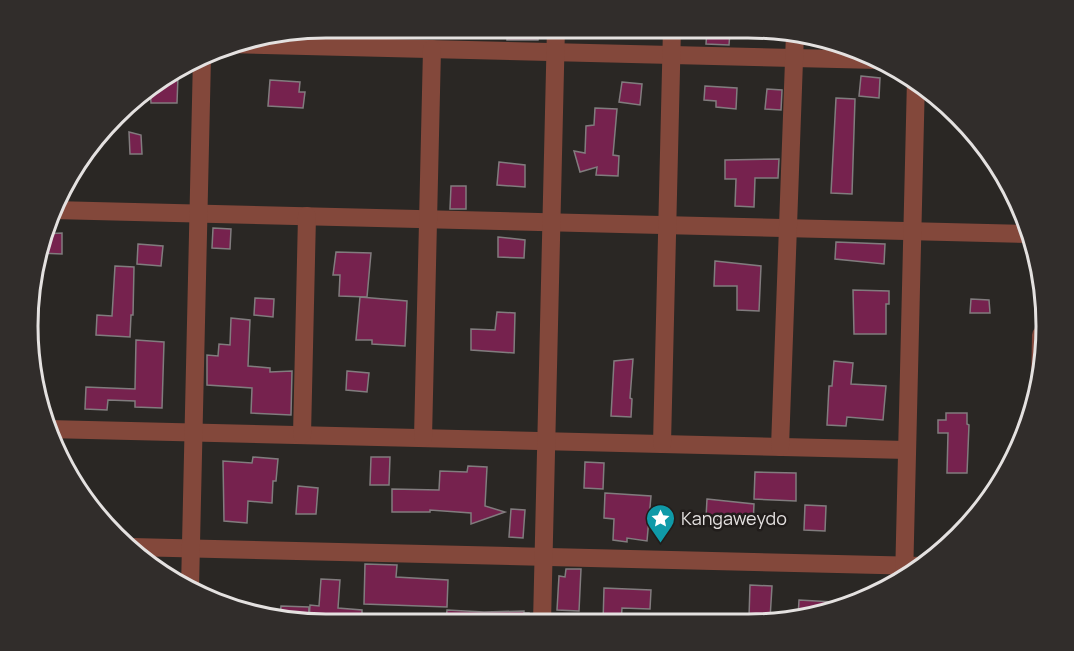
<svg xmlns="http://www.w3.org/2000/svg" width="1074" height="651" font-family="Manrope,sans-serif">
	<rect width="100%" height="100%" fill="#2a2724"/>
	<g fill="#76224e" stroke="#817c7e" stroke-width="1.5">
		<path d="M 508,27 L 539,27 L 538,40 L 507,40 Z"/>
		<path d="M 707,30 L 730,32 L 729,45 L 706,44 Z"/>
		<path d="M 169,75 L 178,76 L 177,103 L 151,103 L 150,86 Z"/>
		<path d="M 861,76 L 880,78 L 879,98 L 859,96 Z"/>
		<path d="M 270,80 L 300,82 L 299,92 L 305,92 L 303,108 L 268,106 Z"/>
		<path d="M 622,82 L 642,84 L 640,105 L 619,102 Z"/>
		<path d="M 705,86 L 737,88 L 736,109 L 716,107 L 716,101 L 704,100 Z"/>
		<path d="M 767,89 L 782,90 L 781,110 L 765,109 Z"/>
		<path d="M 836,98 L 855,99 L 852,194 L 831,193 Z"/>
		<path d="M 595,108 L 617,109 L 613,155 L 619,156 L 618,176 L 596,175 L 597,167 L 580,172 L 574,151 L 585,153 L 586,126 L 594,125 Z"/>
		<path d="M 129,132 L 141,135 L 142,154 L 130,154 Z"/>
		<path d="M 779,159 L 778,178 L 755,178 L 754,207 L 735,206 L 736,179 L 725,179 L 725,160 Z"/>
		<path d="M 499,162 L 525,165 L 525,187 L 497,185 Z"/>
		<path d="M 451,186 L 466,186 L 466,209 L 450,209 Z"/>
		<path d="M 213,228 L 231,229 L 230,249 L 212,248 Z"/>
		<path d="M 62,233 L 62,254 L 39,253 L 42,234 Z"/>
		<path d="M 498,237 L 525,240 L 524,258 L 498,257 Z"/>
		<path d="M 836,242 L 885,244 L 884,264 L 835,259 Z"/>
		<path d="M 138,244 L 163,246 L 161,266 L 137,264 Z"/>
		<path d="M 336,252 L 371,253 L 367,297 L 339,296 L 340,275 L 333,275 Z"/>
		<path d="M 715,261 L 761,266 L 759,311 L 737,310 L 737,286 L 714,286 Z"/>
		<path d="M 115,266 L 134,267 L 133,315 L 131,315 L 130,337 L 96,335 L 97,315 L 112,316 Z"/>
		<path d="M 853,290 L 889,291 L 889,304 L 886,304 L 886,334 L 854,334 Z"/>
		<path d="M 360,297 L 407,301 L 405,346 L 372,344 L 372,340 L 356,340 Z"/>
		<path d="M 255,298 L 274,299 L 273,317 L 254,315 Z"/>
		<path d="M 971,299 L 989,300 L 990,313 L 970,313 Z"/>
		<path d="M 497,312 L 515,313 L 514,353 L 471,350 L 471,329 L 495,330 Z"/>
		<path d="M 231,318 L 250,320 L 248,366 L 270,368 L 270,372 L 292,371 L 291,415 L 251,413 L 252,388 L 207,385 L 207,355 L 218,356 L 219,344 L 230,345 Z"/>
		<path d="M 136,340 L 164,342 L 162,408 L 135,407 L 135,401 L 108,400 L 107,410 L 85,409 L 86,387 L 135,389 Z"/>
		<path d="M 633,359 L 630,398 L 632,399 L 631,417 L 611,416 L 614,361 Z"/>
		<path d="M 834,361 L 853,363 L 851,384 L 886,386 L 883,420 L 847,417 L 846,426 L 827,425 L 829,386 L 832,386 Z"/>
		<path d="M 347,371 L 369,373 L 367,392 L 346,390 Z"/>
		<path d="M 946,413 L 967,413 L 967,424 L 969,425 L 967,473 L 947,473 L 948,433 L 938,433 L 938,420 L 946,420 Z"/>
		<path d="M 253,457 L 278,459 L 276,481 L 273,481 L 272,503 L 248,501 L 247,523 L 224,521 L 223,461 L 252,463 Z"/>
		<path d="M 371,457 L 390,457 L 389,485 L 370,485 Z"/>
		<path d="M 585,462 L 604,463 L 603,489 L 584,488 Z"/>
		<path d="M 468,466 L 487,467 L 485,506 L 505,512 L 471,524 L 471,513 L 430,510 L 430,512 L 392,512 L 392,489 L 439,490 L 440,471 L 467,472 Z"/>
		<path d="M 755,472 L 796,473 L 796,501 L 754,499 Z"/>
		<path d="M 298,486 L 318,488 L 316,514 L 296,514 Z"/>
		<path d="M 605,493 L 651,496 L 647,541 L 627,538 L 627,542 L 613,540 L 614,519 L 604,518 Z"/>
		<path d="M 707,499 L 754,504 L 753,525 L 731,524 L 731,521 L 706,518 Z"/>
		<path d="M 805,505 L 826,506 L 825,531 L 804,530 Z"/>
		<path d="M 511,509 L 525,510 L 523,538 L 509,537 Z"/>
		<path d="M 365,564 L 397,565 L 396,577 L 448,580 L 447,607 L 364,604 Z"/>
		<path d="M 566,569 L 581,569 L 579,611 L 557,610 L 559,576 L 565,577 Z"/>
		<path d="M 321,579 L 340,580 L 338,608 L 362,610 L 362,623 L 341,623 L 341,621 L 309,619 L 310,605 L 319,606 Z"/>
		<path d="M 750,585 L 772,586 L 770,619 L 749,617 Z"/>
		<path d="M 604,588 L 651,590 L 650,609 L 622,608 L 621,623 L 603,623 Z"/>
		<path d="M 799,600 L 851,603 L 826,614 L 798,618 Z"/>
		<path d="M 281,606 L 309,607 L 308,623 L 280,618 Z"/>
		<path d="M 447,610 L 484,612 L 524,611 L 524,613 L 529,613 L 529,623 L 446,623 Z"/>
	</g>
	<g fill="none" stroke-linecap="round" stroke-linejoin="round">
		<g stroke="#83483b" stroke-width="18">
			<path d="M 227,44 L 879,60"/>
			<path d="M 53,210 L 1028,234"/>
			<path d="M 1040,387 L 1041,335"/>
			<path d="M 47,429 L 907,450"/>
			<path d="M 302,435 L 307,216"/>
			<path d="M 423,438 L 432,49"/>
			<path d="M 662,444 L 672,28"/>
			<path d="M 780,447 L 795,33"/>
			<path d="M 131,547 L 923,566"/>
			<path d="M 904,580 L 916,79"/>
			<path d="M 190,588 L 202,57"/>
			<path d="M 542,623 L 556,27"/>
		</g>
	</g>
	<defs>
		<symbol id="sight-pin" viewBox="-11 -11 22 30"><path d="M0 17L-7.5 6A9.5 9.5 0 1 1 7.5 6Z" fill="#0f9aa8" stroke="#211d1b"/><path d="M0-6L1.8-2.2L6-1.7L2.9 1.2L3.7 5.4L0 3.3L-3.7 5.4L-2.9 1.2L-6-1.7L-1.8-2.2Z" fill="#fff"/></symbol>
	</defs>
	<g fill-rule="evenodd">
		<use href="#sight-pin" x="644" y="502" width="33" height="45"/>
	</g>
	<g text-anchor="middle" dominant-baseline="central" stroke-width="5" stroke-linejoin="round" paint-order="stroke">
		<g font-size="18" fill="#e4e1e0" stroke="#211d1b" text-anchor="start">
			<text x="681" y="518">Kangaweydo</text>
		</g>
	</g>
	<path d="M0 0H1074V651H0ZM326 38H748A288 288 0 0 1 1036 326V326A288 288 0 0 1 748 614H326A288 288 0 0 1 38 326V326A288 288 0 0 1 326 38Z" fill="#312d2b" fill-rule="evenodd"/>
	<path fill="none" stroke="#e4e1e0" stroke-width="3" d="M326 38H748A288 288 0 0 1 1036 326V326A288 288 0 0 1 748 614H326A288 288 0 0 1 38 326V326A288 288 0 0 1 326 38Z"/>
</svg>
